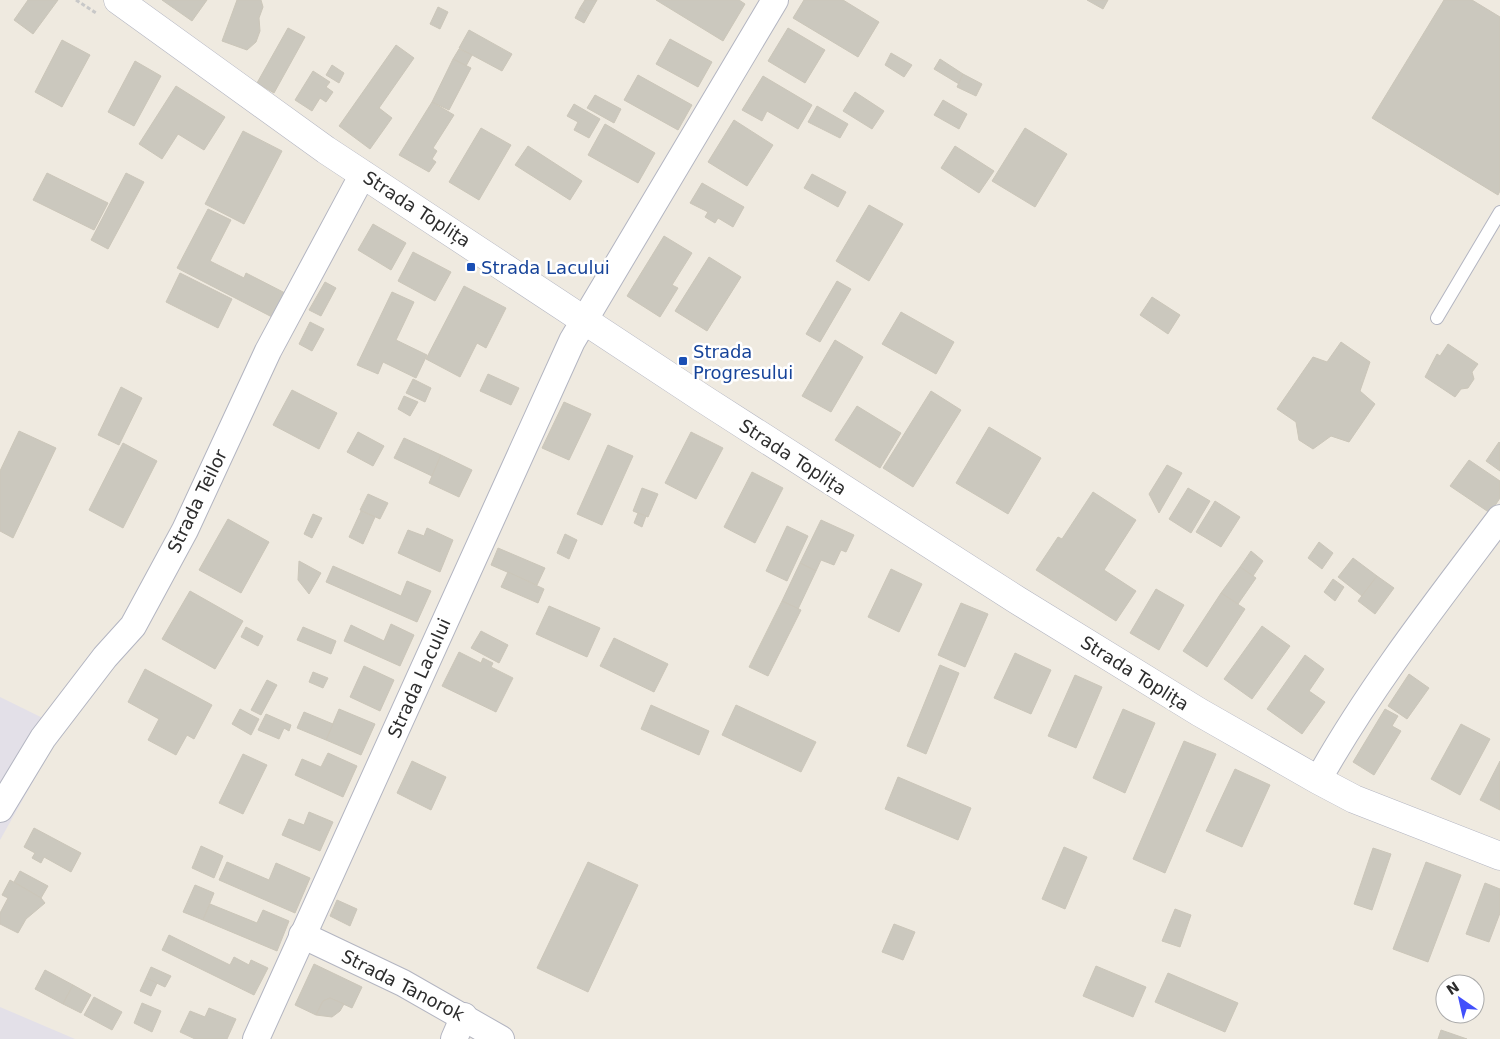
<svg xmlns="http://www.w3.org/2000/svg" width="1500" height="1039" font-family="'DejaVu Sans',sans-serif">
	<rect width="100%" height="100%" fill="#efeae0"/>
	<g fill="#e3e0e8">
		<path d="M 0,697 L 63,728 L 0,840 Z"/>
		<path d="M 0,1007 L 75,1039 L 0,1039 Z"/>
	</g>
	<g fill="#cbc8be" stroke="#cbc6b9">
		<path d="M 28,0 L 58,0 L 33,34 L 14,20 Z"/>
		<path d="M 162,0 L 207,0 L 192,21 Z"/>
		<path d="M 237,0 L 261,0 L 263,7 L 259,18 L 260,31 L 256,42 L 247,50 L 222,41 Z"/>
		<path d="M 585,0 L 597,0 L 589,14 L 580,8 Z"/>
		<path d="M 656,0 L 739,0 L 745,4 L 723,41 Z"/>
		<path d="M 804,0 L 843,0 L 879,22 L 858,57 L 793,18 Z"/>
		<path d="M 1087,0 L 1108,0 L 1103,9 Z"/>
		<path d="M 1444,0 L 1472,0 L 1500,17 L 1500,191 L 1498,195 L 1372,118 Z"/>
		<path d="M 438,7 L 448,12 L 440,29 L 430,24 Z"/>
		<path d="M 580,8 L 589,14 L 584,23 L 575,18 Z"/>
		<path d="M 288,28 L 305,37 L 274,93 L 257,83 Z"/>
		<path d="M 788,28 L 825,50 L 805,83 L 768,61 Z"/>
		<path d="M 469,30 L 512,54 L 502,71 L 459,48 Z"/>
		<path d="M 670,39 L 712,62 L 698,87 L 656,64 Z"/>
		<path d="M 62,40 L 90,55 L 62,107 L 35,92 Z"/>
		<path d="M 396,45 L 414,58 L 379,108 L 392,118 L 370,149 L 339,126 Z"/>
		<path d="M 459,49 L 472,55 L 466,66 L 453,59 Z"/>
		<path d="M 891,53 L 912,65 L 904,77 L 885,65 Z"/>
		<path d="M 453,59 L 471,68 L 449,110 L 432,102 Z"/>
		<path d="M 940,59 L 963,74 L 959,84 L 934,69 Z"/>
		<path d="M 135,61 L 161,76 L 134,126 L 108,112 Z"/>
		<path d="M 332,65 L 344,73 L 339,83 L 326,75 Z"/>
		<path d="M 313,71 L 330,82 L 326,87 L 333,92 L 326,102 L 320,98 L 312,111 L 295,100 Z"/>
		<path d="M 963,74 L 982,84 L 976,96 L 957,87 Z"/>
		<path d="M 638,75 L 692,105 L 678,130 L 624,100 Z"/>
		<path d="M 763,76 L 812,105 L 798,129 L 767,111 L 762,121 L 742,110 Z"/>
		<path d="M 176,86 L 225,117 L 204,150 L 178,134 L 162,159 L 139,144 Z"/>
		<path d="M 855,92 L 884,111 L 872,129 L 843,111 Z"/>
		<path d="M 595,95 L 621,109 L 614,123 L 587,108 Z"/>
		<path d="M 943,100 L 967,114 L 959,129 L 934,115 Z"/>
		<path d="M 432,102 L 454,115 L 433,148 L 437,151 L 432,159 L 436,162 L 429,172 L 399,155 Z"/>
		<path d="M 574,104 L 600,119 L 589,138 L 574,130 L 578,122 L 567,116 Z"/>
		<path d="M 817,106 L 848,124 L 840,138 L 808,122 Z"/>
		<path d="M 734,120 L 773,145 L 747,186 L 708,162 Z"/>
		<path d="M 605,124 L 655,153 L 638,183 L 588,155 Z"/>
		<path d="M 481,128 L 511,145 L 479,200 L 449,182 Z"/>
		<path d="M 1025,128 L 1067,154 L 1035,207 L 992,181 Z"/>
		<path d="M 243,131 L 282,151 L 244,224 L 205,204 Z"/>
		<path d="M 528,146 L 582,181 L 570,200 L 515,165 Z"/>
		<path d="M 955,146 L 994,171 L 979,193 L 941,168 Z"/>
		<path d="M 47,173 L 108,203 L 94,230 L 33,200 Z"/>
		<path d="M 126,173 L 144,182 L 108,249 L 91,240 Z"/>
		<path d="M 812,174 L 846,192 L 838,207 L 804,188 Z"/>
		<path d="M 702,183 L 744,207 L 733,227 L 718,218 L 715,223 L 705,217 L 708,212 L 690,203 Z"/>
		<path d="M 869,205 L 903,224 L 869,281 L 836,261 Z"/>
		<path d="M 208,209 L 231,220 L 210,261 L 244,278 L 246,273 L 285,293 L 272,317 L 177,268 Z"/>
		<path d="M 373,224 L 406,243 L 391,270 L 358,250 Z"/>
		<path d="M 664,236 L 692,253 L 672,285 L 678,288 L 660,317 L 627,296 Z"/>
		<path d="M 413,252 L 451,272 L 435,301 L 398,281 Z"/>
		<path d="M 709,257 L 741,277 L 707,331 L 675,311 Z"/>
		<path d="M 180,273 L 232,299 L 218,328 L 166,302 Z"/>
		<path d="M 837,281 L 851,289 L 820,342 L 806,334 Z"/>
		<path d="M 325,282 L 336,288 L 321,316 L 309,310 Z"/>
		<path d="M 464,286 L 506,308 L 486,348 L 477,343 L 460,377 L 426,359 Z"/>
		<path d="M 392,292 L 414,302 L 396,340 L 427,355 L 416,378 L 383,362 L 378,374 L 357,365 Z"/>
		<path d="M 1152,297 L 1180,315 L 1168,334 L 1140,315 Z"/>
		<path d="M 901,312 L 954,342 L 936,374 L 882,344 Z"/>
		<path d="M 310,322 L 324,329 L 312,351 L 299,344 Z"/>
		<path d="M 835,340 L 863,357 L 831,412 L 802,396 Z"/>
		<path d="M 1341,342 L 1370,362 L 1360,391 L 1375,404 L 1349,442 L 1331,436 L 1313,449 L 1299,440 L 1296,422 L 1277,409 L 1313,357 L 1327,362 Z"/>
		<path d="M 1448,344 L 1478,364 L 1472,372 L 1474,379 L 1468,388 L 1461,389 L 1455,397 L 1425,377 L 1437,354 L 1440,356 Z"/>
		<path d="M 488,374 L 519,388 L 511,405 L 480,391 Z"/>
		<path d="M 413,379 L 431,388 L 425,402 L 406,393 Z"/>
		<path d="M 121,387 L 142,398 L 119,445 L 98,435 Z"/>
		<path d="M 292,390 L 337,413 L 319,449 L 273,425 Z"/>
		<path d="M 931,391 L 961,410 L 913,487 L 883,468 Z"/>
		<path d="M 404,396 L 418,402 L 410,416 L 398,409 Z"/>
		<path d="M 564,402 L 591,414 L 569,460 L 542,448 Z"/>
		<path d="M 857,406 L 901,433 L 880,468 L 835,440 Z"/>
		<path d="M 989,427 L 1041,458 L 1008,514 L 956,483 Z"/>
		<path d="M 19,431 L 56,448 L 13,538 L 0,531 L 0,471 Z"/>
		<path d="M 358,432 L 384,446 L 373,466 L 347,452 Z"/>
		<path d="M 691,432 L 723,448 L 696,499 L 665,483 Z"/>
		<path d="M 404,438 L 441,455 L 432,476 L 394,458 Z"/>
		<path d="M 1499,442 L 1500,443 L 1500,471 L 1486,461 Z"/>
		<path d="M 123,443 L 157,461 L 123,528 L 89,510 Z"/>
		<path d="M 608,445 L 633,456 L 602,525 L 577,514 Z"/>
		<path d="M 441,455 L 472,470 L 459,497 L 429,483 Z"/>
		<path d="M 1469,460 L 1500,481 L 1500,498 L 1490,513 L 1450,486 Z"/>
		<path d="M 1167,465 L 1182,473 L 1159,513 L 1149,494 Z"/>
		<path d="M 752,472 L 783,488 L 755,543 L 724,527 Z"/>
		<path d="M 642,488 L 658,494 L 648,517 L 633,511 Z"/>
		<path d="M 1188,488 L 1210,501 L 1191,533 L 1169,519 Z"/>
		<path d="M 1093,492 L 1136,520 L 1104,570 L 1136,591 L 1116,621 L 1036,570 L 1058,537 L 1062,539 Z"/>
		<path d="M 368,494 L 388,503 L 380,519 L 360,510 Z"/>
		<path d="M 1215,501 L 1240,517 L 1221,547 L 1196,532 Z"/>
		<path d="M 361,511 L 375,517 L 363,544 L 349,537 Z"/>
		<path d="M 638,513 L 646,516 L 642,527 L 634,523 Z"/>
		<path d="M 313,514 L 322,518 L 312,538 L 304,534 Z"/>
		<path d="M 228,519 L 269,542 L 241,593 L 199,570 Z"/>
		<path d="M 821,520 L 854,535 L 846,552 L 841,550 L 834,565 L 821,560 L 816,571 L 800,563 Z"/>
		<path d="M 787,526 L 808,536 L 787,581 L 766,571 Z"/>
		<path d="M 427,528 L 453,540 L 440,572 L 398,553 L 408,530 L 424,536 Z"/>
		<path d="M 565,534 L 577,540 L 569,559 L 557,553 Z"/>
		<path d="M 1319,542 L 1333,553 L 1322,569 L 1308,558 Z"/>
		<path d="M 498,548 L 545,568 L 537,585 L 491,565 Z"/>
		<path d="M 1251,551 L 1263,561 L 1253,576 L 1240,567 Z"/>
		<path d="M 1353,558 L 1377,576 L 1362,596 L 1338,577 Z"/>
		<path d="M 299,561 L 321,573 L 309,594 L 298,580 Z"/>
		<path d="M 800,563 L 816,571 L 798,609 L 782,601 Z"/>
		<path d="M 333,566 L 401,596 L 407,581 L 431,591 L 417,622 L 326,582 Z"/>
		<path d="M 1240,567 L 1256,578 L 1238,604 L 1221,593 Z"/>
		<path d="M 891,569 L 922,584 L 899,632 L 868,617 Z"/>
		<path d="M 508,572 L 544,589 L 538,603 L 501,587 Z"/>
		<path d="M 1377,576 L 1394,588 L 1375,614 L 1358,601 Z"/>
		<path d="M 1333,579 L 1344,587 L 1335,601 L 1324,592 Z"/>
		<path d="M 1156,589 L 1184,605 L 1159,650 L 1130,633 Z"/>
		<path d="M 190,591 L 243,621 L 215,669 L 162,639 Z"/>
		<path d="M 1221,593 L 1245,609 L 1207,667 L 1183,651 Z"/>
		<path d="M 782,601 L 801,610 L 768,676 L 749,667 Z"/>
		<path d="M 961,603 L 988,614 L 965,667 L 938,655 Z"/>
		<path d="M 549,606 L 600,628 L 587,657 L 536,634 Z"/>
		<path d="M 391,624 L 414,635 L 400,666 L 344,641 L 351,625 L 384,641 Z"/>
		<path d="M 1262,626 L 1290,646 L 1252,699 L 1224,679 Z"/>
		<path d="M 246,627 L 263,636 L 258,646 L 241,637 Z"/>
		<path d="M 303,627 L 336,641 L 331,654 L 297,640 Z"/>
		<path d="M 481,631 L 508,645 L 499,663 L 471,648 Z"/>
		<path d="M 614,638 L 668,664 L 654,692 L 600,666 Z"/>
		<path d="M 459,652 L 481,663 L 483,658 L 493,663 L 491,667 L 513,678 L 496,712 L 442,686 Z"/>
		<path d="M 1015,653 L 1051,670 L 1031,714 L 994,698 Z"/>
		<path d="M 1305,655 L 1324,669 L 1309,691 L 1325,702 L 1302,734 L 1267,709 Z"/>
		<path d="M 940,665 L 959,673 L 926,754 L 907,746 Z"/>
		<path d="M 364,666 L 394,680 L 380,711 L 350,697 Z"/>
		<path d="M 145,669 L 212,705 L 194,739 L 187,735 L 176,755 L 148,740 L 159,719 L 128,702 Z"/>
		<path d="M 313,672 L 328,678 L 323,688 L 309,682 Z"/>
		<path d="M 1409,674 L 1429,688 L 1407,719 L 1388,706 Z"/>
		<path d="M 1075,675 L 1102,687 L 1076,748 L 1048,736 Z"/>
		<path d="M 267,680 L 277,685 L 261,715 L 251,710 Z"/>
		<path d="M 651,705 L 709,731 L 699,755 L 641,729 Z"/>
		<path d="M 736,705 L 816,742 L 801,772 L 722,735 Z"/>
		<path d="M 240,709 L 259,719 L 251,735 L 232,724 Z"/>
		<path d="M 339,709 L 375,724 L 361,755 L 326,740 Z"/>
		<path d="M 1123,709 L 1155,723 L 1125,793 L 1093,778 Z"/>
		<path d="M 1385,709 L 1398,716 L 1392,726 L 1401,731 L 1374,775 L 1353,762 Z"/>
		<path d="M 304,712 L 333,724 L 326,740 L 297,728 Z"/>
		<path d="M 266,714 L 291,725 L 289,731 L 284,728 L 279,739 L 258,730 Z"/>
		<path d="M 1461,724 L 1490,739 L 1460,795 L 1431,779 Z"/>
		<path d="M 1184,741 L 1216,754 L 1165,873 L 1133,859 Z"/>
		<path d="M 328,753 L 357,766 L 343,797 L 295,775 L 302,759 L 321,767 Z"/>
		<path d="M 243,754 L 267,765 L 243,814 L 219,803 Z"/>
		<path d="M 412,761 L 446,777 L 431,810 L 397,793 Z"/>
		<path d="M 1500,761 L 1500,810 L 1480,800 Z"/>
		<path d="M 1235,769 L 1270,785 L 1242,847 L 1206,831 Z"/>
		<path d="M 898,777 L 971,808 L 958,840 L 885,809 Z"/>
		<path d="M 309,812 L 333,822 L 320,851 L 282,835 L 289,819 L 304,825 Z"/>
		<path d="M 34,828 L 81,853 L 71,872 L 44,857 L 41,863 L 32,858 L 35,853 L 24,847 Z"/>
		<path d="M 201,846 L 223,856 L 214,878 L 192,868 Z"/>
		<path d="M 1064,847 L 1087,857 L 1065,909 L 1042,899 Z"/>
		<path d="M 1373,848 L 1391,854 L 1372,910 L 1354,904 Z"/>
		<path d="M 227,862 L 269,880 L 276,863 L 310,878 L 295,913 L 219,880 Z"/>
		<path d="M 588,862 L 638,885 L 588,992 L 537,968 Z"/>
		<path d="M 1426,862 L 1461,875 L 1428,962 L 1393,949 Z"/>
		<path d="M 20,871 L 48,886 L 41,898 L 14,882 Z"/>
		<path d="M 10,880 L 41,898 L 45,903 L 26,919 L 18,933 L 0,924 L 0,913 L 8,898 L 2,895 Z"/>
		<path d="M 1485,883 L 1500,889 L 1500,913 L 1489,942 L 1466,934 Z"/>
		<path d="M 195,885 L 214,893 L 203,920 L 183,912 Z"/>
		<path d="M 337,900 L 357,909 L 350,926 L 330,916 Z"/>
		<path d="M 210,904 L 257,923 L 263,910 L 289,921 L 277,951 L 203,920 Z"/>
		<path d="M 1175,909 L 1191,915 L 1180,947 L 1162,941 Z"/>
		<path d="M 894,924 L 915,932 L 903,960 L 882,952 Z"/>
		<path d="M 169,935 L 230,965 L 234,957 L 249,965 L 251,960 L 268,968 L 254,995 L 162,950 Z"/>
		<path d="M 314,964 L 362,987 L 352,1008 L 330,998 L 323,1001 L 316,1015 L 295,1005 Z"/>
		<path d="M 1096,966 L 1146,987 L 1133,1017 L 1083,996 Z"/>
		<path d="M 151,967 L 171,976 L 165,987 L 146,978 Z"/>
		<path d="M 45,970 L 73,985 L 63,1004 L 35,989 Z"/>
		<path d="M 1168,973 L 1238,1003 L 1225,1032 L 1155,1002 Z"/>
		<path d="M 146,978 L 157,983 L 151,996 L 140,991 Z"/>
		<path d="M 73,985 L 91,995 L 81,1013 L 63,1004 Z"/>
		<path d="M 94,997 L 122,1012 L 112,1030 L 84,1015 Z"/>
		<path d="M 330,998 L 344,1004 L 340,1011 L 332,1017 L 316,1015 L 323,1001 Z"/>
		<path d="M 142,1003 L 161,1011 L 152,1032 L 134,1023 Z"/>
		<path d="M 209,1008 L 236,1019 L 227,1039 L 195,1039 L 180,1032 L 190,1011 L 205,1017 Z"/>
		<path d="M 1441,1030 L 1467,1039 L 1438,1039 Z"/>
	</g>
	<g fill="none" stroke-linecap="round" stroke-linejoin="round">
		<defs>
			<path id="lane" d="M 1437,318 L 1500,212"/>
			<g id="street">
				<path d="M 1318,780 C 1370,687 1436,603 1500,518"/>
				<path d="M 0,809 L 43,738 L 105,657 L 133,626 L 185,530 L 268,351 L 363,174"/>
				<path d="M 302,935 L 403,983 L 501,1039"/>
				<path d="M 256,1039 L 572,341 L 775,0"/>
				<path d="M 454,1039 L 464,1016"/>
			</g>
			<path id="secondary" d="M 118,0 L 326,150 L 702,398 L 1017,600 L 1199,712 L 1318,780 L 1354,799 L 1500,856"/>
		</defs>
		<use href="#lane" stroke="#b3b5c1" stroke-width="14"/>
		<use href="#street" stroke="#b3b5c1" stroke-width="28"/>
		<use href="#secondary" stroke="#b3b5c1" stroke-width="29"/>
		<path stroke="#c8c8c8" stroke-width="3" stroke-dasharray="4 2.5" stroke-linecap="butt" d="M 76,0 L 96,13"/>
		<use href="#lane" stroke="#fff" stroke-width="12"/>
		<use href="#street" stroke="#fff" stroke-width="26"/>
		<use href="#secondary" stroke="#fff" stroke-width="28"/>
	</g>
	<g fill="#1a4fb4" stroke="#fff" stroke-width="2">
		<rect x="466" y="262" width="10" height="10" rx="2.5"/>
		<rect x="678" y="356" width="10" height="10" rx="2.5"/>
	</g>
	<g text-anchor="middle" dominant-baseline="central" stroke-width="5" stroke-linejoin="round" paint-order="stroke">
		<g font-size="18" fill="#2d2d2d" stroke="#fff">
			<text transform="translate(417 209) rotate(33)">Strada Toplița</text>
			<text transform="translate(793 457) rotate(33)">Strada Toplița</text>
			<text transform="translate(197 501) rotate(-64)">Strada Teilor</text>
			<text transform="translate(1135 673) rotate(32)">Strada Toplița</text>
			<text transform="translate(419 678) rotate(-66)">Strada Lacului</text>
			<text transform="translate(403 985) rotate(27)">Strada Tanorok</text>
		</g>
		<g font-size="18" fill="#164399" stroke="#fff" text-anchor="start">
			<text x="481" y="267">Strada Lacului</text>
			<text x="693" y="351">Strada<tspan x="693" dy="21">Progresului</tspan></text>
		</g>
	</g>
	<g transform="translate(1460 999) rotate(326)"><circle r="24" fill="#ffffff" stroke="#ababab"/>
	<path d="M0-4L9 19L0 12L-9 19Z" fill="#414ffb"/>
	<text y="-8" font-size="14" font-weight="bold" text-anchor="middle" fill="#2d2d2d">N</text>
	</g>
</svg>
